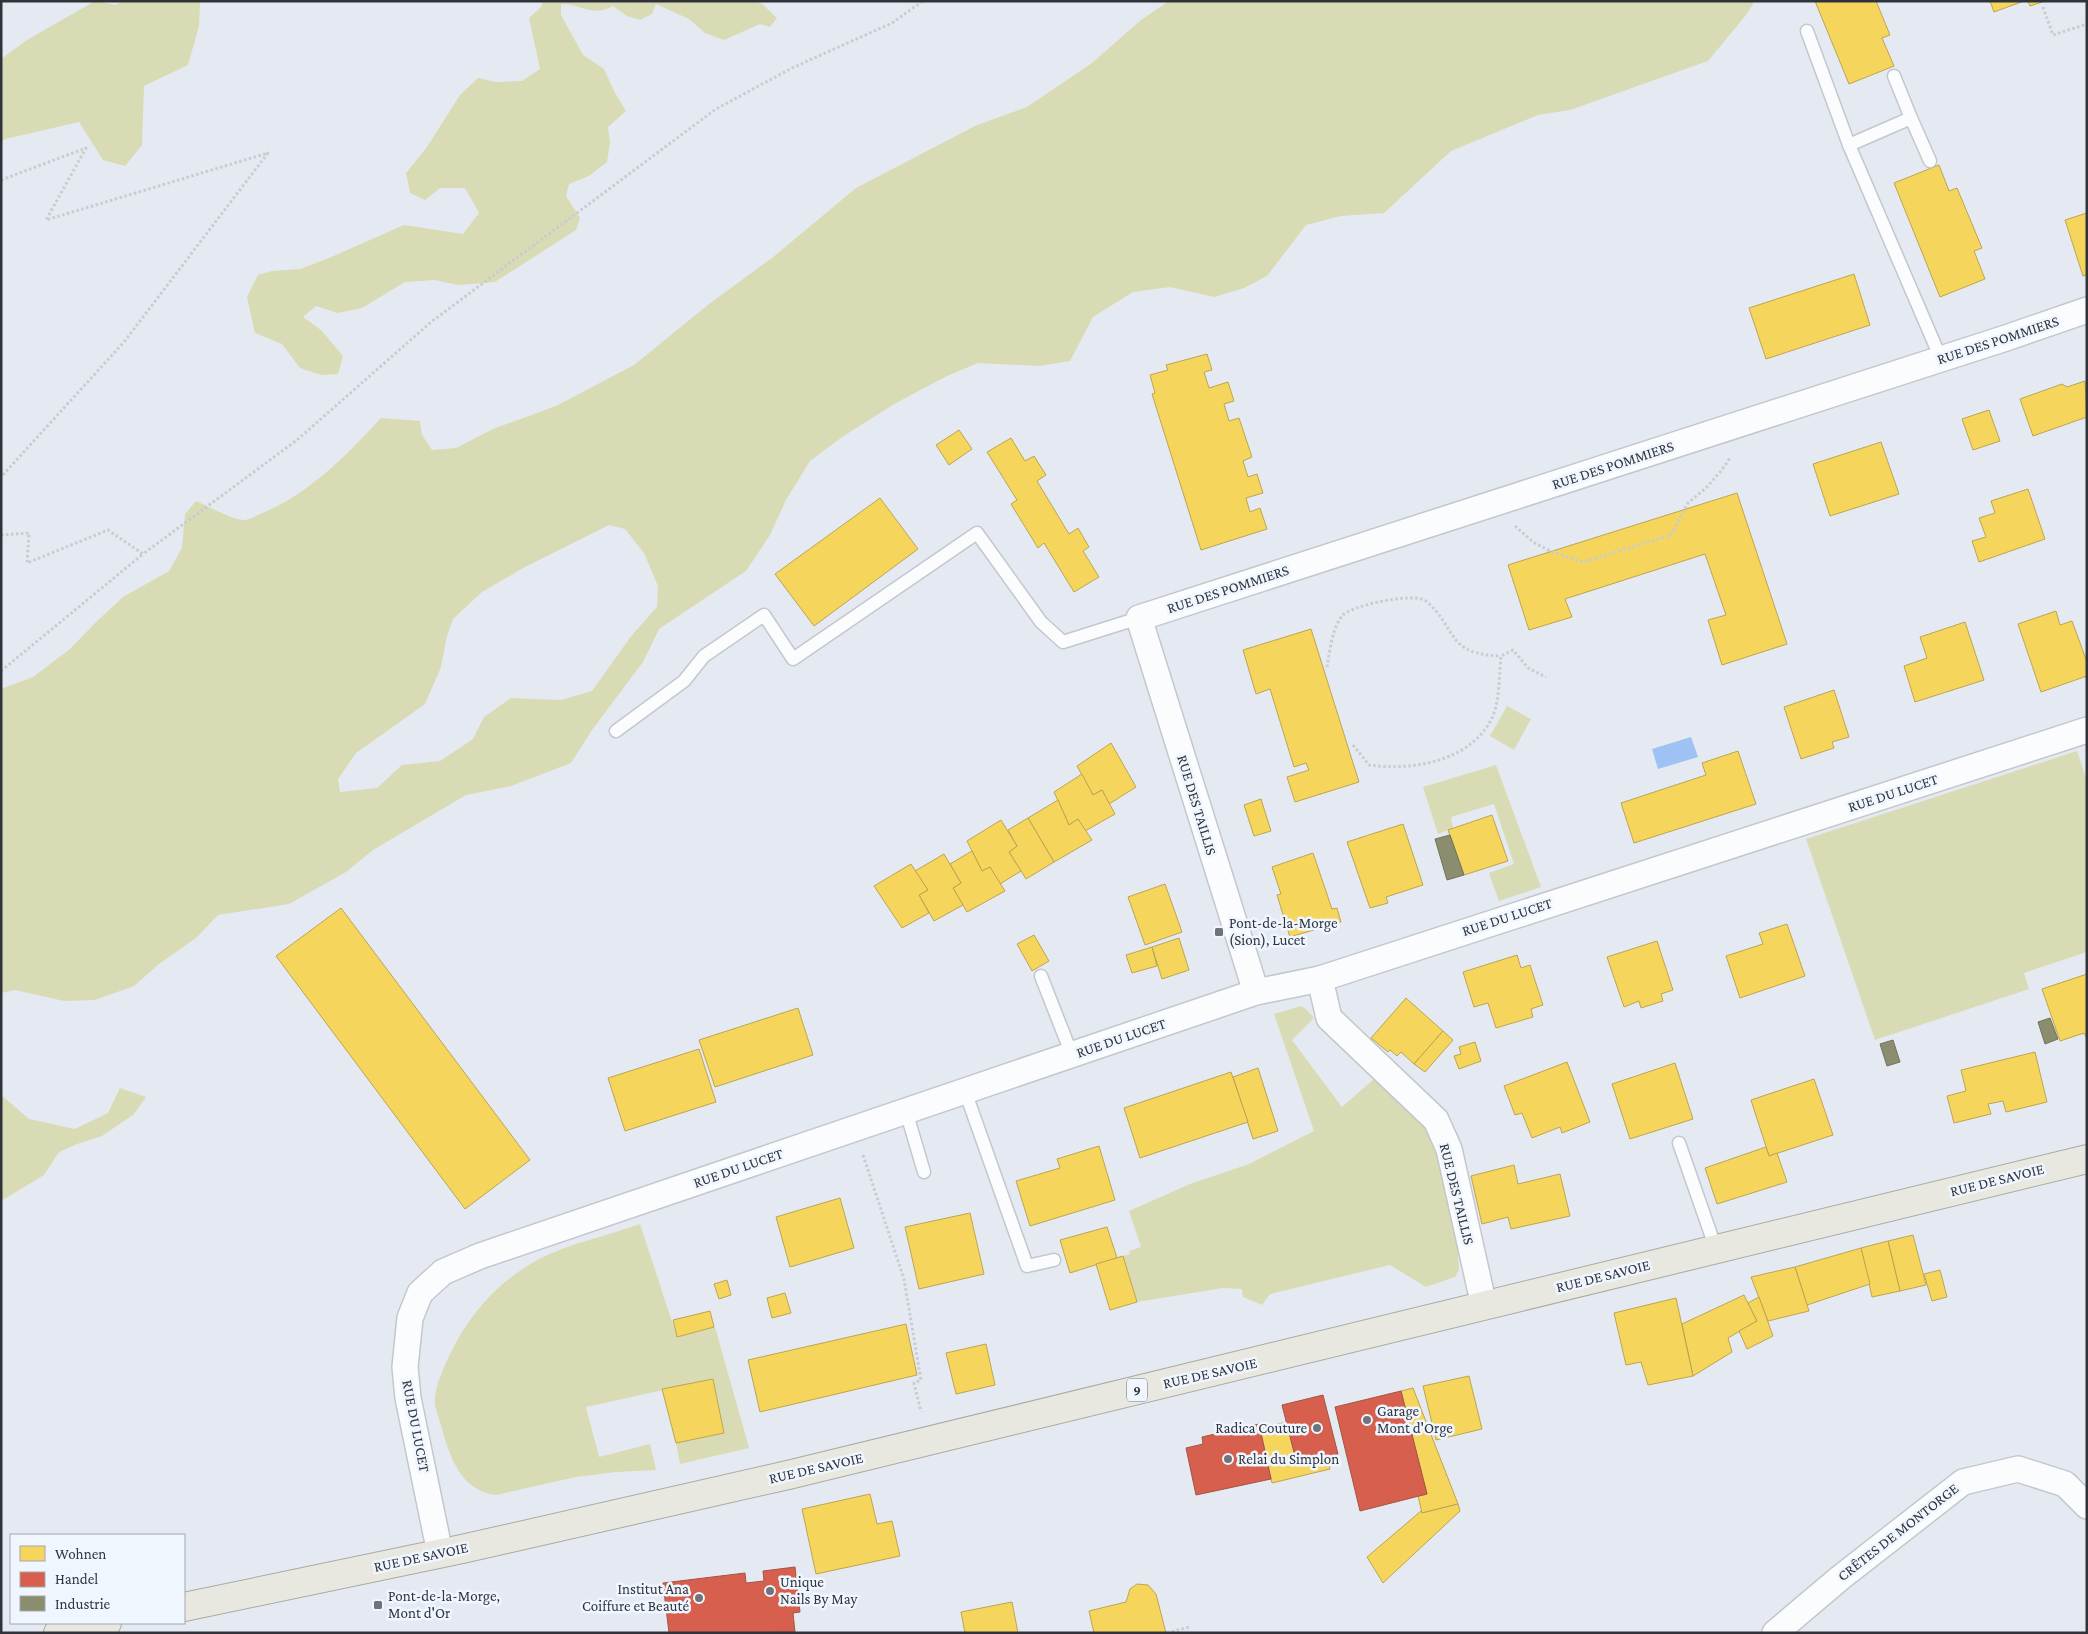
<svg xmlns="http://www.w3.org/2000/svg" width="2088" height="1634" font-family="'Crimson Pro',serif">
	<rect width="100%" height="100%" fill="#e5eaf2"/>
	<g fill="#d8dbb3" fill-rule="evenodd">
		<path d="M 95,1 L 116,5 L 122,1 L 199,1 L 200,3 L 199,26 L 188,65 L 144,86 L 142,145 L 125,166 L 103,160 L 79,122 L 5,139 L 1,142 L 1,59 L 27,40 Z"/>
		<path d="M 543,1 L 754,1 L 762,4 L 777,18 L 770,27 L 760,24 L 724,40 L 705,33 L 689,19 L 656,4 L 652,14 L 640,20 L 627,16 L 613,6 C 592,18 583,4 561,4 L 561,15 L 583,55 L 604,69 L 614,91 L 626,111 L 608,127 L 610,143 L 607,162 L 589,176 L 569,184 L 566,196 L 580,218 L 576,230 L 495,282 L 458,285 L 435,280 L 405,282 L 362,308 L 338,313 L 316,306 L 303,317 L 321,330 L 343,356 L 338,374 L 321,375 L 300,368 L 282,344 L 255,333 L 247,297 L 258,275 L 272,271 L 300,269 L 329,258 L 404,225 L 463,234 L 479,213 L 465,188 L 440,188 L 425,200 L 410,193 L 406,173 L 427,147 L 460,95 L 478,78 L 496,82 L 522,81 L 540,69 L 529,18 L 541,7 Z"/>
		<path d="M 1169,1 L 1755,1 L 1746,15 L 1708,61 L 1570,110 L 1538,115 L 1451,151 L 1384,213 L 1341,216 L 1306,225 L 1267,276 L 1244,288 L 1214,297 L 1170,287 L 1133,292 L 1093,317 L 1070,361 L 1039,366 L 978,363 L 947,376 L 896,403 L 842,437 L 810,461 L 786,500 L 770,535 L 746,571 L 659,629 L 643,662 L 592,730 L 571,763 L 511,786 L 466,795 L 373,850 L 346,872 L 289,904 L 218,915 L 196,938 L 159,964 L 134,986 L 95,1000 L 64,1001 L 15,990 L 1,993 L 1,689 L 33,677 L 70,649 L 95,623 L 123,597 L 169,571 L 182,548 L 185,514 L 196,501 C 208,506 234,521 246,520 C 250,519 256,516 260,514 C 308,495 347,455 381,418 L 420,421 L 422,435 L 432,450 L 456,448 L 493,429 L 556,406 L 634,365 L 709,304 L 772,258 L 856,188 L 975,126 L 1027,107 L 1092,63 L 1141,20 ZM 609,525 L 625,529 L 644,553 L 658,586 L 657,607 L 632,635 L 592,691 L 561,700 L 511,698 L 484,717 L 473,739 L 440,761 L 402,765 L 377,788 L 340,792 L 338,779 L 356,753 L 425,704 L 441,667 L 447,636 L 453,619 L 482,592 L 525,567 Z"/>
		<path d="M 1507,706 L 1531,719 L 1514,750 L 1490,736 Z"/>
		<path d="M 2077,751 L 2087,781 L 2087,952 L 2024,973 L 2029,989 L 1875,1040 L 1806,839 Z"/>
		<path d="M 1496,765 L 1541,887 L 1499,901 L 1489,873 L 1514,864 L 1494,804 L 1451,817 L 1453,828 L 1438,834 L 1423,787 Z"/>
		<path d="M 1301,1006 L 1306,1009 L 1314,1018 L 1292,1040 L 1342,1107 L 1375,1078 L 1426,1126 L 1441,1152 L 1457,1235 L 1459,1270 L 1455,1277 L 1426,1287 L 1390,1265 L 1270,1294 L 1262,1305 L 1243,1297 L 1242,1289 L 1223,1288 L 1137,1302 L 1123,1256 L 1130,1254 L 1129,1251 L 1141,1247 L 1129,1211 L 1190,1184 L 1249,1164 L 1314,1131 L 1274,1014 Z"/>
		<path d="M 120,1088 L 146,1097 L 134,1114 L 102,1136 L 77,1144 L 59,1152 L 44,1175 L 1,1201 L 1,1095 L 29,1119 L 75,1129 L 108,1113 Z"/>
		<path d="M 640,1224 L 677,1337 L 715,1327 L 749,1448 L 680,1464 L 676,1443 L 724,1432 L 713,1379 L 586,1407 L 599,1457 L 650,1444 L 656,1470 L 616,1472 L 576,1477 L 496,1495 C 452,1489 447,1441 435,1406 C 433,1389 444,1367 451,1352 C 471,1312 499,1281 539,1259 C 570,1243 607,1236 640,1224 Z"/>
	</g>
	<path fill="#9ec2f3" d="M 1691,737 L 1698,757 L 1658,769 L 1652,749 Z"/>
	<g fill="#f6d55c" stroke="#bba552">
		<path d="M 1815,1 L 1876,1 L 1890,35 L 1882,38 L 1894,66 L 1849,84 Z"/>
		<path d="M 1990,1 L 2024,1 L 1994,12 Z"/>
		<path d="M 2028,1 L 2045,1 L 2030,6 Z"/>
		<path d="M 1939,165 L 1949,191 L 1957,188 L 1982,248 L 1974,251 L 1985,279 L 1940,297 L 1894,183 Z"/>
		<path d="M 2087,213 L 2087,275 L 2083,276 L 2065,220 Z"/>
		<path d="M 1854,274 L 1870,325 L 1766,359 L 1749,308 Z"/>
		<path d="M 1207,354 L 1212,370 L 1204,372 L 1209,388 L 1228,382 L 1234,401 L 1224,404 L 1229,421 L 1239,418 L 1252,457 L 1243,461 L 1248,477 L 1257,474 L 1263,493 L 1246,498 L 1250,512 L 1260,508 L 1267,529 L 1201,550 L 1152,394 L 1155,393 L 1150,375 L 1168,370 L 1166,365 Z"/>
		<path d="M 2085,381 L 2087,417 L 2033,436 L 2020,399 L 2062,384 L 2067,387 Z"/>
		<path d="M 1989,410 L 2000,441 L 1973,450 L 1962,419 Z"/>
		<path d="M 959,430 L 972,449 L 949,465 L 936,445 Z"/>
		<path d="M 1011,438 L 1025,461 L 1034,456 L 1046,475 L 1037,481 L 1069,534 L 1078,528 L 1089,547 L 1083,551 L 1099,577 L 1074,592 L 1044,543 L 1038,548 L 1011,504 L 1017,500 L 987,452 Z"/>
		<path d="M 1881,442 L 1899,494 L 1830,516 L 1813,464 Z"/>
		<path d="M 2028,489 L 2045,539 L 1979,562 L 1972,541 L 1986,537 L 1979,518 L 1995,513 L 1991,501 Z"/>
		<path d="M 1737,493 L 1787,644 L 1722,665 L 1708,620 L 1726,615 L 1705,554 L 1565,599 L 1572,617 L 1529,630 L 1508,565 Z"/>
		<path d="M 880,498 L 918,549 L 814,626 L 775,574 Z"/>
		<path d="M 2056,611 L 2060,625 L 2072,621 L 2087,662 L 2087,676 L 2041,692 L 2018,624 Z"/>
		<path d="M 1965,622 L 1984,680 L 1915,702 L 1904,666 L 1927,658 L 1920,637 Z"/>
		<path d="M 1311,629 L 1359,782 L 1295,802 L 1287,777 L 1309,770 L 1306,763 L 1294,767 L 1270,689 L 1256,694 L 1243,650 Z"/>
		<path d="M 1834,690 L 1849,737 L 1832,742 L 1834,748 L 1801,759 L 1784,707 Z"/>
		<path d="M 1111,743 L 1136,787 L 1109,804 L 1102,790 L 1093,795 L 1077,766 Z"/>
		<path d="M 1738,751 L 1756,804 L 1634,843 L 1621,803 L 1706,775 L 1702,763 Z"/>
		<path d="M 1082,774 L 1093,795 L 1102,790 L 1115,814 L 1085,831 L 1078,819 L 1069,825 L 1054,792 Z"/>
		<path d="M 1261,799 L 1271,831 L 1254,836 L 1244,805 Z"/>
		<path d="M 1058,800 L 1069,825 L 1078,819 L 1092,840 L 1054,862 L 1028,818 Z"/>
		<path d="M 1492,815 L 1508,861 L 1464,875 L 1448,830 Z"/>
		<path d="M 1028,818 L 1054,862 L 1026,879 L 1009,852 L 1017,846 L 1008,830 Z"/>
		<path d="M 1001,820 L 1017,846 L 1009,852 L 1021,871 L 1000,884 L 990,867 L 982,871 L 967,841 Z"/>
		<path d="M 1403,824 L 1423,885 L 1386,897 L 1388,903 L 1370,908 L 1347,842 Z"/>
		<path d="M 972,851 L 982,871 L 990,867 L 1005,891 L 967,912 L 953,888 L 961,883 L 950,864 Z"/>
		<path d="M 1313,853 L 1332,909 L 1337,908 L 1341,922 L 1290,937 L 1277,895 L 1281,894 L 1272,867 Z"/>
		<path d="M 944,854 L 961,883 L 953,888 L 963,905 L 934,921 L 919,895 L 928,890 L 915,871 Z"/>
		<path d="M 911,864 L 928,890 L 919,895 L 929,913 L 902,928 L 874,886 Z"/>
		<path d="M 1165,884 L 1182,932 L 1145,945 L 1128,897 Z"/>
		<path d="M 341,908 L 530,1160 L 465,1209 L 276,956 Z"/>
		<path d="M 1787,924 L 1805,976 L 1740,998 L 1726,956 L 1763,944 L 1759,933 Z"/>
		<path d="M 1034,935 L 1049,961 L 1032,971 L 1017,944 Z"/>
		<path d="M 1179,938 L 1189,970 L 1162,979 L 1152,947 Z"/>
		<path d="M 1657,941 L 1673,990 L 1661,994 L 1663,1001 L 1641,1008 L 1639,1001 L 1624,1007 L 1607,957 Z"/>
		<path d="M 1152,947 L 1157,966 L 1132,973 L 1126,955 Z"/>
		<path d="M 1517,955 L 1521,968 L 1530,965 L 1543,1005 L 1531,1009 L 1533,1017 L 1496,1028 L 1488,1003 L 1474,1007 L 1463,972 Z"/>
		<path d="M 2087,974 L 2087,1039 L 2084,1033 L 2060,1041 L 2042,989 Z"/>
		<path d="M 1406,998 L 1443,1031 L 1414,1064 L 1401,1052 L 1397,1056 L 1390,1050 L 1388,1052 L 1371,1038 Z"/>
		<path d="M 798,1008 L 813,1055 L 715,1087 L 699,1040 Z"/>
		<path d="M 1443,1031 L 1453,1040 L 1425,1072 L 1414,1064 Z"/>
		<path d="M 1475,1042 L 1481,1061 L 1459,1069 L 1454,1056 L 1461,1054 L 1459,1047 Z"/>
		<path d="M 699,1049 L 716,1102 L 625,1131 L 608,1078 Z"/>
		<path d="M 2035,1052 L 2047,1102 L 2006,1112 L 2003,1101 L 1988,1104 L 1991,1114 L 1954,1123 L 1947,1096 L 1966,1091 L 1961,1070 Z"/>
		<path d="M 1567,1062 L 1590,1122 L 1562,1133 L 1560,1127 L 1532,1138 L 1522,1113 L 1515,1115 L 1504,1086 Z"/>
		<path d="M 1675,1063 L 1693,1119 L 1630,1139 L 1612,1084 Z"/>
		<path d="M 1258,1068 L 1278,1131 L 1253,1139 L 1233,1077 Z"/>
		<path d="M 1231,1072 L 1248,1122 L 1140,1158 L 1124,1108 Z"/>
		<path d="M 1814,1079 L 1833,1135 L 1769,1156 L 1751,1100 Z"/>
		<path d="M 1099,1146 L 1115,1200 L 1030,1226 L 1016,1181 L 1060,1168 L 1057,1159 Z"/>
		<path d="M 1766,1147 L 1769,1156 L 1777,1153 L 1787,1182 L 1717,1204 L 1705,1168 Z"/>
		<path d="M 1514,1165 L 1518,1184 L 1560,1174 L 1570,1216 L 1511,1229 L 1508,1217 L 1482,1224 L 1471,1176 Z"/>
		<path d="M 840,1198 L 854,1248 L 790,1267 L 776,1217 Z"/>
		<path d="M 970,1213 L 984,1274 L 919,1289 L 905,1227 Z"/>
		<path d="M 1107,1227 L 1117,1258 L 1070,1273 L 1060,1240 Z"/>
		<path d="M 1913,1235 L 1926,1285 L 1900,1291 L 1888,1241 Z"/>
		<path d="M 1888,1241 L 1900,1291 L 1872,1297 L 1861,1248 Z"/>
		<path d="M 1861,1248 L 1870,1284 L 1807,1305 L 1795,1267 Z"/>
		<path d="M 1123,1256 L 1137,1302 L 1110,1310 L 1096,1264 Z"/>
		<path d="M 1795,1267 L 1809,1311 L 1768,1321 L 1751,1277 Z"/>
		<path d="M 1940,1270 L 1947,1297 L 1932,1301 L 1924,1274 Z"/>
		<path d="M 727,1280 L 731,1295 L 719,1299 L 714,1284 Z"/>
		<path d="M 785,1293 L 791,1313 L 772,1318 L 767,1298 Z"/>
		<path d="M 1744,1295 L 1757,1321 L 1728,1338 L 1732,1352 L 1693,1376 L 1682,1324 Z"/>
		<path d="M 1759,1297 L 1773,1336 L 1747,1349 L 1739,1331 L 1757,1321 L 1748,1303 Z"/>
		<path d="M 1676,1298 L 1693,1376 L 1648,1385 L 1641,1362 L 1626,1365 L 1614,1313 Z"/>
		<path d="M 710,1311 L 714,1327 L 677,1337 L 673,1320 Z"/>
		<path d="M 906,1324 L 917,1375 L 760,1412 L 748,1360 Z"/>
		<path d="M 986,1344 L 995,1385 L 956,1394 L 946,1353 Z"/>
		<path d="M 1469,1376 L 1482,1429 L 1436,1440 L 1423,1386 Z"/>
		<path d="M 713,1379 L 724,1433 L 676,1443 L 662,1389 Z"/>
		<path d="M 1413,1388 L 1458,1504 L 1422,1513 L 1418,1496 L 1427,1494 L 1401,1391 Z"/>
		<path d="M 1287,1422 L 1297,1464 L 1327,1456 L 1330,1469 L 1272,1483 L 1260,1428 Z"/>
		<path d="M 870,1494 L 877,1524 L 892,1521 L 900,1556 L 816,1574 L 802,1509 Z"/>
		<path d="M 1458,1504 L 1460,1511 L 1383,1583 L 1367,1557 L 1421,1511 L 1422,1513 Z"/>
		<path d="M 1137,1584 L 1148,1585 L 1156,1594 L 1166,1633 L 1094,1633 L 1089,1611 L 1126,1602 L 1130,1589 Z"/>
		<path d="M 1012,1602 L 1018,1633 L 965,1633 L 961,1612 Z"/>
	</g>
	<g fill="#d6604d" stroke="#a45347">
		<path d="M 1401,1391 L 1427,1494 L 1360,1511 L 1335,1407 Z"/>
		<path d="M 1323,1395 L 1338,1454 L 1297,1464 L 1282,1405 Z"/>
		<path d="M 1259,1424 L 1271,1479 L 1196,1495 L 1186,1448 L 1203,1444 L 1202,1437 Z"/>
		<path d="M 795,1567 L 800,1612 L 793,1613 L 795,1632 L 669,1633 L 663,1583 L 745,1573 L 746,1583 L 764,1581 L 763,1571 Z"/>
	</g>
	<g fill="#8c8c6e" stroke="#70725e">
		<path d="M 1450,835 L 1464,875 L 1447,880 L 1435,839 Z"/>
		<path d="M 2050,1018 L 2058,1039 L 2045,1044 L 2038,1022 Z"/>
		<path d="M 1893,1040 L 1900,1062 L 1887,1066 L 1880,1044 Z"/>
	</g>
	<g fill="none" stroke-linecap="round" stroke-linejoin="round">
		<defs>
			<g id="lane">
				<path d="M 1807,31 L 1849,145 L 1941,359"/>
				<path d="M 1894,76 L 1911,118"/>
				<path d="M 1849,145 L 1911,118 L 1930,161"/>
				<path d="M 616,731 L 684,681 L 704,656 L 764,615 L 793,659 L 977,533 L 1041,622 L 1063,642 L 1139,618"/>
				<path d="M 1041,976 L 1072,1055"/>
				<path d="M 965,1091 L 1027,1266 L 1054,1260"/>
				<path d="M 906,1111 L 924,1172"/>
				<path d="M 1679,1143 L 1716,1249"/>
			</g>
			<g id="street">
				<path d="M 1320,979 L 1329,1018 L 1436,1120 L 1449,1149 L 1484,1306"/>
				<path d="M 1256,992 L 1139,618 L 2006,338 L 2087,310"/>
				<path d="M 440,1553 L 408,1398 L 405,1367 L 410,1318 L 420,1293 L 443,1272 L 480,1256 L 1256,992 L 1320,979 L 2087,730"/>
				<path d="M 1775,1633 L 1840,1578 L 1963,1482 L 2018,1469 L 2065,1484 L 2087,1506"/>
			</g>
			<g id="primary">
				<path d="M 184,1607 L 462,1549 L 788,1475 L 2087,1159"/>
				<path d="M 58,1633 L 107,1623"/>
			</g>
		</defs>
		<use href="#lane" stroke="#c3c7ce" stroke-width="15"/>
		<use href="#street" stroke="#c3c7ce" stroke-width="28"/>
		<use href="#primary" stroke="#a9aba1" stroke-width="30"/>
		<g stroke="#cacbcf" stroke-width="3" stroke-dasharray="2.5 2.5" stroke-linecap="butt">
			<path d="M 2043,7 L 2053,35 L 2087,24"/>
			<path d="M 1,180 L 86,148 L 46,220 L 268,153 L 124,342 L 1,477"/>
			<path d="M 1515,526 L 1533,542 L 1550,551 L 1583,562 L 1671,535 L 1688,503 L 1706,488 L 1721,471 L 1730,458"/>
			<path d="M 1,535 L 29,533 L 27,563 L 108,530 L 143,554 L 297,440 L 431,322 L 716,109 L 792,68 L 892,23 L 923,1"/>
			<path d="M 1327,667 C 1330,650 1332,629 1342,616 C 1351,605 1415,592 1426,601 C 1459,630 1445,654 1501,656"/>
			<path d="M 1,671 L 143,554"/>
			<path d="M 1353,745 L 1369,765 C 1411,771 1469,762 1491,720 C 1500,703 1499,675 1501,656 L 1513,650 L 1528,668 L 1546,677"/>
			<path d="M 863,1155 L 904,1279 L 921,1380 L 914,1383 L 921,1412"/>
			<path d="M 1167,1633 L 1189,1627"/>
		</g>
		<use href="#lane" stroke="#fbfcfd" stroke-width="12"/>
		<use href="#street" stroke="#fbfcfd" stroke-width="25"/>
		<use href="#primary" stroke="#e8e7e0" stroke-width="28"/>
	</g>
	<g fill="#6f747a" stroke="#f0f6ff" stroke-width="2">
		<rect x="1214" y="927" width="10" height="10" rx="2.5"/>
		<circle cx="1367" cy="1420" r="5"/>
		<circle cx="1317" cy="1428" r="5"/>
		<circle cx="1228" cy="1459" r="5"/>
		<circle cx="770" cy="1591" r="5"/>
		<circle cx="699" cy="1598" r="5"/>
		<rect x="373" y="1600" width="10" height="10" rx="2.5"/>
	</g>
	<g text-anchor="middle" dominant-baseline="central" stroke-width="5" stroke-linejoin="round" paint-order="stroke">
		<rect fill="#f0f6ff" stroke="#6a6e75" stroke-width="1" x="1127" y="1378.5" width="20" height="23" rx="4"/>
		<g font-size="14" font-weight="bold" fill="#30343a">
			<text x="1137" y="1390">9</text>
		</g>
		<g font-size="15" fill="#30343a" stroke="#f0f6ff">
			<text transform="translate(1998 340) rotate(-18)">RUE DES POMMIERS</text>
			<text transform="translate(1613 465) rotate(-18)">RUE DES POMMIERS</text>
			<text transform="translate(1228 589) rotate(-18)">RUE DES POMMIERS</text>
			<text transform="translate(1893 793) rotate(-18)">RUE DU LUCET</text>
			<text transform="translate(1197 805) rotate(73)">RUE DES TAILLIS</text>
			<text transform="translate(1507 917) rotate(-18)">RUE DU LUCET</text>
			<text transform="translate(1121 1038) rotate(-19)">RUE DU LUCET</text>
			<text transform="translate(738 1168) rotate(-19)">RUE DU LUCET</text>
			<text transform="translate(1997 1180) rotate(-14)">RUE DE SAVOIE</text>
			<text transform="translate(1457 1194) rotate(76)">RUE DES TAILLIS</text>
			<text transform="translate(1603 1276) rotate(-14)">RUE DE SAVOIE</text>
			<text transform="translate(1210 1373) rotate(-13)">RUE DE SAVOIE</text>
			<text transform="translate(416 1426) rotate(79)">RUE DU LUCET</text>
			<text transform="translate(816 1468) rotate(-13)">RUE DE SAVOIE</text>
			<text transform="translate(1898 1532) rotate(-38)">CRÊTES DE MONTORGE</text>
			<text transform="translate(421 1557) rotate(-12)">RUE DE SAVOIE</text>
		</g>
		<g font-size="15" fill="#30343a" stroke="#f0f6ff" text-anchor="start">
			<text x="1229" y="923">Pont-de-la-Morge<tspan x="1229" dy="17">(Sion), Lucet</tspan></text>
			<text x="1377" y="1411">Garage<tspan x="1377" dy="17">Mont d'Orge</tspan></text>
			<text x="1307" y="1428" text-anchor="end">Radica Couture</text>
			<text x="1238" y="1459">Relai du Simplon</text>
			<text x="780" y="1582">Unique<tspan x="780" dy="17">Nails By May</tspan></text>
			<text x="689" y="1589" text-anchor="end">Institut Ana<tspan x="689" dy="17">Coiffure et Beauté</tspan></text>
			<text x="388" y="1596">Pont-de-la-Morge,<tspan x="388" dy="17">Mont d'Or</tspan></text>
		</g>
	</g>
	<rect width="2088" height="1634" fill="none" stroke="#30343a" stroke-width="5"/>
	<rect x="10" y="1534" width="175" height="90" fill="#f0f6ff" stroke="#a3a8b0"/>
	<rect x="20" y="1546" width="25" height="15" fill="#f6d55c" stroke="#a3a8b0"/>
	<text x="55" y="1559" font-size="15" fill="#30343a">Wohnen</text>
	<rect x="20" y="1572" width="25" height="15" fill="#d6604d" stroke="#a3a8b0"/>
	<text x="55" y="1584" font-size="15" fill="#30343a">Handel</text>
	<rect x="20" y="1596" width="25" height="15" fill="#8c8c6e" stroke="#a3a8b0"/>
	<text x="55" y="1609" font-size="15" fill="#30343a">Industrie</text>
</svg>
